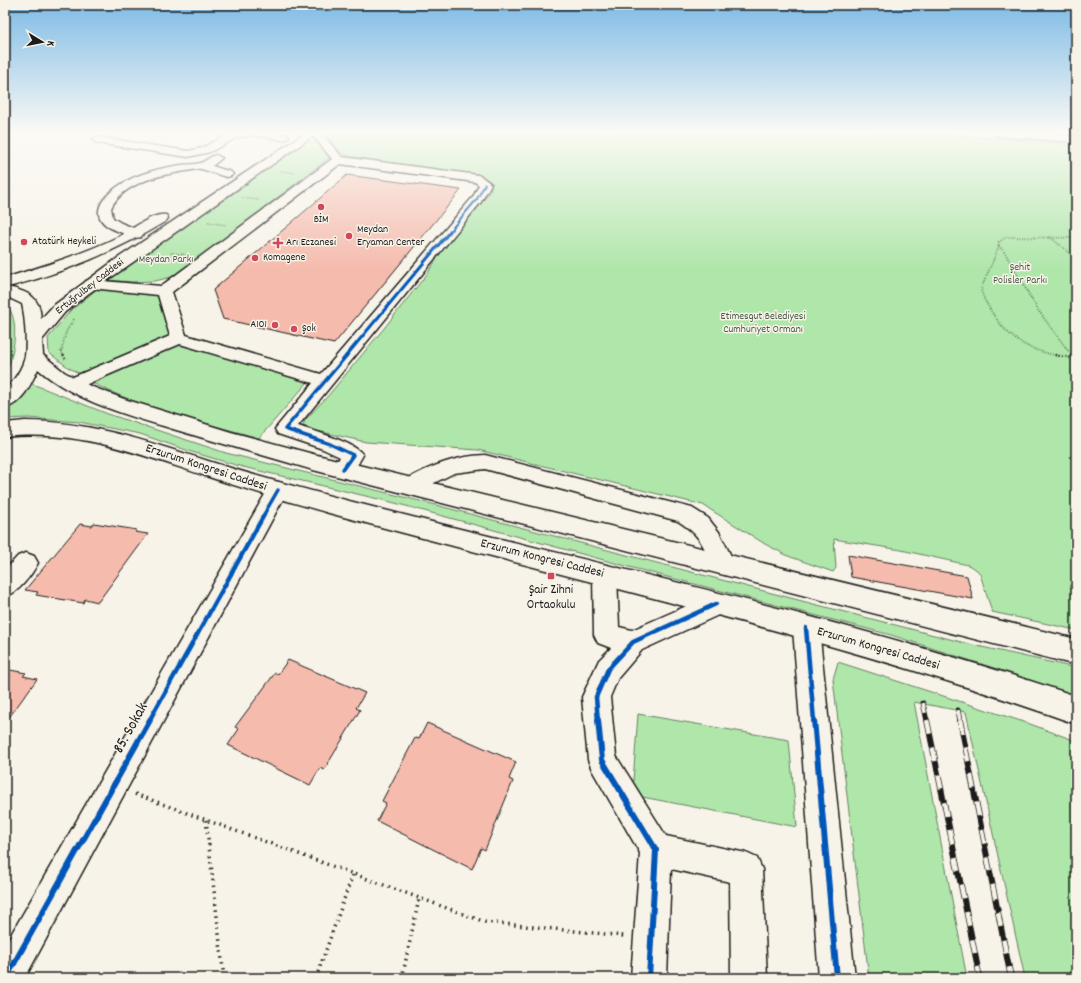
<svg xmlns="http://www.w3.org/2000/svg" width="1081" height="983" font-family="Dekko,sans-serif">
	<rect width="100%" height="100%" fill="#f7f3e8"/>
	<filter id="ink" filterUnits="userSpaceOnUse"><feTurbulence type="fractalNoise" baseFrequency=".025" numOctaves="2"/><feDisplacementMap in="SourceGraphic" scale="8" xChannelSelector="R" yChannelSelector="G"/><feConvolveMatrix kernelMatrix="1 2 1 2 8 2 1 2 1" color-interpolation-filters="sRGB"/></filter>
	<g filter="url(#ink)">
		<g fill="#afe6aa" stroke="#668163">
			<path d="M 330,133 L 935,133 L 1076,145 L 1076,630 L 992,612 L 980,574 L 977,570 L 968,565 L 901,550 L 834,539 L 836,568 L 833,572 L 788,556 L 765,544 L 703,505 L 478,450 L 366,442 L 309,429 L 303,426 L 305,420 L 327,397 L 385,327 L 427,274 L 452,235 L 486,197 L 491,190 L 490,181 L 483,177 L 348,156 C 340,153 332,143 327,136 Z"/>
			<path d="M 315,136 L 330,157 L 207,252 L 172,277 L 155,281 L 132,282 L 107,280 Z"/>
			<path d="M 97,289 L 161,295 L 173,336 L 82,375 L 69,368 L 49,353 L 48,338 L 70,311 Z"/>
			<path d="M 5,304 C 22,318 13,358 5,375 Z"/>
			<path d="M 181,343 L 308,382 L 259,438 C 206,423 139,408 91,382 Z"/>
			<path d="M 30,383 L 108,414 L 226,453 L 428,503 L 802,601 L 973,645 L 1076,668 L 1076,698 L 1028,679 L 891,635 L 633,568 L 395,503 L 239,466 L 192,452 L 140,434 L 79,422 L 28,418 L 5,419 L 5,407 Z"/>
			<path d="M 838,662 L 1030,724 L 1076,741 L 1076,978 L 1025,978 L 966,712 L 914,702 L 967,978 L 869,978 L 833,679 Z"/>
			<path d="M 638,714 L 789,740 L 797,827 L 632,795 Z"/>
		</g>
		<g fill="#f5bbad" stroke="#1c1c1c">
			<path d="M 347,175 L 461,190 L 334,344 L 223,319 L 213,290 Z"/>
			<path d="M 94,523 L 137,530 L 135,532 L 148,534 L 98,602 L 85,599 L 83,603 L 36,595 L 38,592 L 25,590 L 80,524 L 92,526 Z"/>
			<path d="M 848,555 L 967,576 L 973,599 L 851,577 Z"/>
			<path d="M 288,660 L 365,693 L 356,708 L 360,710 L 324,770 L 320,768 L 310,785 L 228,745 L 239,729 L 235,727 L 275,673 L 278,674 Z"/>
			<path d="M 5,669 L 26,673 L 23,676 L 37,679 L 5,723 Z"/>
			<path d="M 427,723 L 516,762 L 509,779 L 513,781 L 485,850 L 481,848 L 472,869 L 377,821 L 386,803 L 382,801 L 415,738 L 419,739 Z"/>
		</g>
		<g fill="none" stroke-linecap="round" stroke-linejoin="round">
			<defs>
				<g id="minor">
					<path d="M 230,133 L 276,133 L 288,135 L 289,137 L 284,140 L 252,135 L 236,138 L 210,152 L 188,157 L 97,143 L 92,140 L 97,137 L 188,151 L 202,148 Z"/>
					<path d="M 311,133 L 321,133 L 342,157 L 478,175 L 482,177 L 491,184 L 481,202 L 298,426 C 313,431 355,442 363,455 C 356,467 352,479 336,474 L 333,469 L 340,457 L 323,449 L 278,434 L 275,429 L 313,383 L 180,344 L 78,388 L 72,390 L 66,388 L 63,384 L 66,380 L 170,336 L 158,295 L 91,288 L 86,287 L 84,284 L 86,281 L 91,280 L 161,286 L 332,159 ZM 340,164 L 475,182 L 479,185 L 473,197 L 321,374 L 186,335 L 172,292 Z"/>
					<path d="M 216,155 L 222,158 L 212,166 L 231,172 L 233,174 L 231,176 L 227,177 C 218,175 209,171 201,169 C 197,168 190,171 186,171 C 160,175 124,182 111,208 L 113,218 L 121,223 L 141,231 L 143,234 L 141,237 C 133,239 127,235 120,232 C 88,221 96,201 120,185 C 138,173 161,168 181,165 C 188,164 197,165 203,162 C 207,160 211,156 216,155 Z"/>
					<path d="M 485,455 L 692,508 L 708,518 L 719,532 L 735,564 L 731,571 L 723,574 L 715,571 C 703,546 702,536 678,521 L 485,469 L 454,473 L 412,494 L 405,492 L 402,486 L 405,480 C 431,466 455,456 485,455 Z"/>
					<path d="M 278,482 L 285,484 L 288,490 L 25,978 L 5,978 L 5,945 L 271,484 Z"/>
					<path d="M 26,553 L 34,556 L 38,563 C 31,576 19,592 5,597 L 5,570 L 18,556 Z"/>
					<path d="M 605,565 L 613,568 L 617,575 L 619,627 L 632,630 L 716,593 L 725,596 L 728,604 L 725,612 L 642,650 L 618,678 L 610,697 L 616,756 L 666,836 L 746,853 L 757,858 L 762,869 L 767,978 L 731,978 L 730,882 L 671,869 L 667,978 L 631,978 L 640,853 L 592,770 L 588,760 L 582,697 L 599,660 L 611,648 L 598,643 L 594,635 L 593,575 L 597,568 Z"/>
					<path d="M 806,617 L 815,620 L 819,628 L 855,978 L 819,978 L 793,628 L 797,620 Z"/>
				</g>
				<g id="major">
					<path d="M 305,133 L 317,133 L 89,293 L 65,312 L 42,340 L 43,355 L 64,372 L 90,386 L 124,399 L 231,432 L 313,454 L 1076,639 L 1076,665 L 313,470 C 266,456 219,443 173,429 C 126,415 75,401 38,369 C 31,384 22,404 5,408 L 5,390 C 13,382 23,368 25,356 C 27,342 25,317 22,304 L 5,296 L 5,278 C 44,266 83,254 120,236 C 131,230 154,212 166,215 L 168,218 L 166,221 C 117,251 63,273 8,287 C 28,292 40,296 41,319 L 53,306 L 115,260 Z"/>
					<path d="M 25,421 C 93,421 157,445 221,465 C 265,479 309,490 353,502 C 594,564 840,616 1076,696 L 1076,724 C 832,637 578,581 329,513 C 288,501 247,490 206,476 C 139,454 77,429 5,437 L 5,423 Z"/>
				</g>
				<path id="highway" d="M 994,133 L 1037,133 L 1076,136 L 1076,142 L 999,136 L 995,135 Z"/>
			</defs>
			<use href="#minor" stroke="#1c1c1c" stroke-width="3"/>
			<use href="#major" stroke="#1c1c1c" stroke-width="3"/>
			<use href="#highway" stroke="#1c1c1c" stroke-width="3"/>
			<g stroke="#1c1c1c" stroke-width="1.5" stroke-dasharray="0.5 1.5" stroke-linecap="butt">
				<path d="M 281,171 L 296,173"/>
				<path d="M 242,198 L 259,200"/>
				<path d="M 208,222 L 226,225"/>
			</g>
			<g stroke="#1c1c1c" stroke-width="2" stroke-dasharray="0.5 2" stroke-linecap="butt">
				<path d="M 1050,237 L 1076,258"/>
				<path d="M 999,246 L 1005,253 L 1038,310 L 1072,356"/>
				<path d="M 171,253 L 187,255"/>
				<path d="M 64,356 L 61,352 L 66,332 L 74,319"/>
				<path d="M 1060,356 C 1028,350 1011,341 993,314 C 988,306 983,299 981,289 L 998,249 L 999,242 L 1006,237 L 1076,238"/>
			</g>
			<g stroke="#1c1c1c" stroke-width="2.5" stroke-dasharray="1 2.5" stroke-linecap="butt">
				<path d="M 63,355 L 66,360"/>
				<path d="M 1055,355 L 1076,359"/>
				<path d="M 1071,355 L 1073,358"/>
			</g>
			<g stroke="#1c1c1c" stroke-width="3.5" stroke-dasharray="1.5 4.5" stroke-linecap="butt">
				<path d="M 135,794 L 485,922 L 624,936"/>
				<path d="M 206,820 L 224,978"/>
				<path d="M 316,978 L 353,874"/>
				<path d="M 402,978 L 419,899"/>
			</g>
			<use href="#minor" fill="#f7f3e8" fill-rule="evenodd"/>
			<use href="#major" fill="#f7f3e8" fill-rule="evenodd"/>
			<use href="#highway" fill="#f7f3e8" fill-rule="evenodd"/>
			<defs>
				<g id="rail-far1">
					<path d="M 923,703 L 927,721"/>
					<path d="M 958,710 L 960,721"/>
				</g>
				<g id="rail">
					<path d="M 927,720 L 980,978"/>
					<path d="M 960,720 L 1011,978"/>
				</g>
			</defs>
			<use href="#rail-far1" stroke="#1c1c1c" stroke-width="5"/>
			<use href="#rail" stroke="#1c1c1c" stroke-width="6"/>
			<use href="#rail-far1" stroke="#f7f3e8" stroke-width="3.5" stroke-dasharray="10" stroke-linecap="butt"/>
			<use href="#rail" stroke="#f7f3e8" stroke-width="4.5" stroke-dasharray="14" stroke-linecap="butt"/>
			<defs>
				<path id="cycleway-far4" d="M 450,231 L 477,199 L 485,184"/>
				<path id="cycleway-far3" d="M 346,356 L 451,230"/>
				<g id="cycleway-far2">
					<path d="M 343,469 L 353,455 L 330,444 L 285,429 L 347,355"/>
					<path d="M 263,516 L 278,490"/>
				</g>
				<g id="cycleway-far1">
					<path d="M 806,628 L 814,721"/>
					<path d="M 149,721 L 264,515"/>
					<path d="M 598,721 L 596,697 L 608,669 L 633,642 L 716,604"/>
				</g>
				<g id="cycleway">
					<path d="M 598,720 L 602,760 L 656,850 L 649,978"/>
					<path d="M 814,720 L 837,978"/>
					<path d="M 6,978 L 150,720"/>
				</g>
			</defs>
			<use href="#cycleway-far4" stroke="#f7f3e8" stroke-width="3.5"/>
			<use href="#cycleway-far3" stroke="#f7f3e8" stroke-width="5"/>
			<use href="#cycleway-far2" stroke="#f7f3e8" stroke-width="6"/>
			<use href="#cycleway-far1" stroke="#f7f3e8" stroke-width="7"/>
			<use href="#cycleway" stroke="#f7f3e8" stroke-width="8"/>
			<use href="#cycleway-far4" stroke="#0057b8" stroke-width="2"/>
			<use href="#cycleway-far3" stroke="#0057b8" stroke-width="3"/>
			<use href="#cycleway-far2" stroke="#0057b8" stroke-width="3.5"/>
			<use href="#cycleway-far1" stroke="#0057b8" stroke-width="4.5"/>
			<use href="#cycleway" stroke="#0057b8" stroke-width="6"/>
		</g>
	</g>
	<linearGradient id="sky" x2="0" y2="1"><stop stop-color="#7fbbe6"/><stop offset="0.49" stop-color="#fbfaf5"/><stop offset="1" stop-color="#fbfaf5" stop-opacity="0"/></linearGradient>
	<rect width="1081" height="270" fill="url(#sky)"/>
	<g fill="#d1495b" stroke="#f7f3e8" stroke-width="1.5">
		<circle cx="321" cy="207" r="4"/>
		<circle cx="349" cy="236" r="4"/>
		<circle cx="24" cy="242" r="4"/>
		<path d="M276 237h4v4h4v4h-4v4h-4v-4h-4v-4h4z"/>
		<circle cx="255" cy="258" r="4"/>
		<circle cx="275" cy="325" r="4"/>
		<circle cx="294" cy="329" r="4"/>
		<rect x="547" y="572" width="8" height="8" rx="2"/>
	</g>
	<g text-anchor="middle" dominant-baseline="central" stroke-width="3" stroke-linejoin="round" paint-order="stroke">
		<g font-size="11" fill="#1c1c1c" stroke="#f7f3e8" text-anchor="start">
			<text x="321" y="220" text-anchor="middle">BİM</text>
			<text x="357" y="230">Meydan<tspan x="357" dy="13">Eryaman Center</tspan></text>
			<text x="32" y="242">Atatürk Heykeli</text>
			<text x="286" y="243">Arı Eczanesi</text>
			<text x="263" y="258">Komagene</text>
			<text x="267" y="325" text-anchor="end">A101</text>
			<text x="302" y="329">Şok</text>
		</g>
		<g font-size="11" fill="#485947" stroke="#f7f3e8">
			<text x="166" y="260">Meydan Parkı</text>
			<text x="1020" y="268">Şehit<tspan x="1020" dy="13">Polisler Parkı</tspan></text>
			<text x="763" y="317">Etimesgut Belediyesi<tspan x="763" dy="13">Cumhuriyet Ormanı</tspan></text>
		</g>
		<g font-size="11" fill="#1c1c1c" stroke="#f7f3e8">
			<text transform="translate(90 287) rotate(-38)">Ertuğrulbey Caddesi</text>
		</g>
		<g font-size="13" fill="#1c1c1c" stroke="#f7f3e8">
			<text transform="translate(206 468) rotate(18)">Erzurum Kongresi Caddesi</text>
			<text transform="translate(542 559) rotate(14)">Erzurum Kongresi Caddesi</text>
			<text transform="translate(878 649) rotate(16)">Erzurum Kongresi Caddesi</text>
		</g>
		<g font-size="13" fill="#1c1c1c" stroke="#f7f3e8">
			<text x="551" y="590">Şair Zihni<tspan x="551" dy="15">Ortaokulu</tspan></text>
		</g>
		<g font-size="16" fill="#1c1c1c" stroke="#f7f3e8">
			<text transform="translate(131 728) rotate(-61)">85. Sokak</text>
		</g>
	</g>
	<rect width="1081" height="983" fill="none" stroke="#f7f3e8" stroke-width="20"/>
	<rect x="10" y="10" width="1061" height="963" fill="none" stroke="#1c1c1c" stroke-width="1.5" filter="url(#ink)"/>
	<g transform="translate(42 42) rotate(100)" stroke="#f7f3e8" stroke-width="3" paint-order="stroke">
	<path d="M0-3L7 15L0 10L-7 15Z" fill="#1c1c1c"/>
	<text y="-6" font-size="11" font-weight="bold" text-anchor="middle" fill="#1c1c1c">K</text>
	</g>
</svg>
